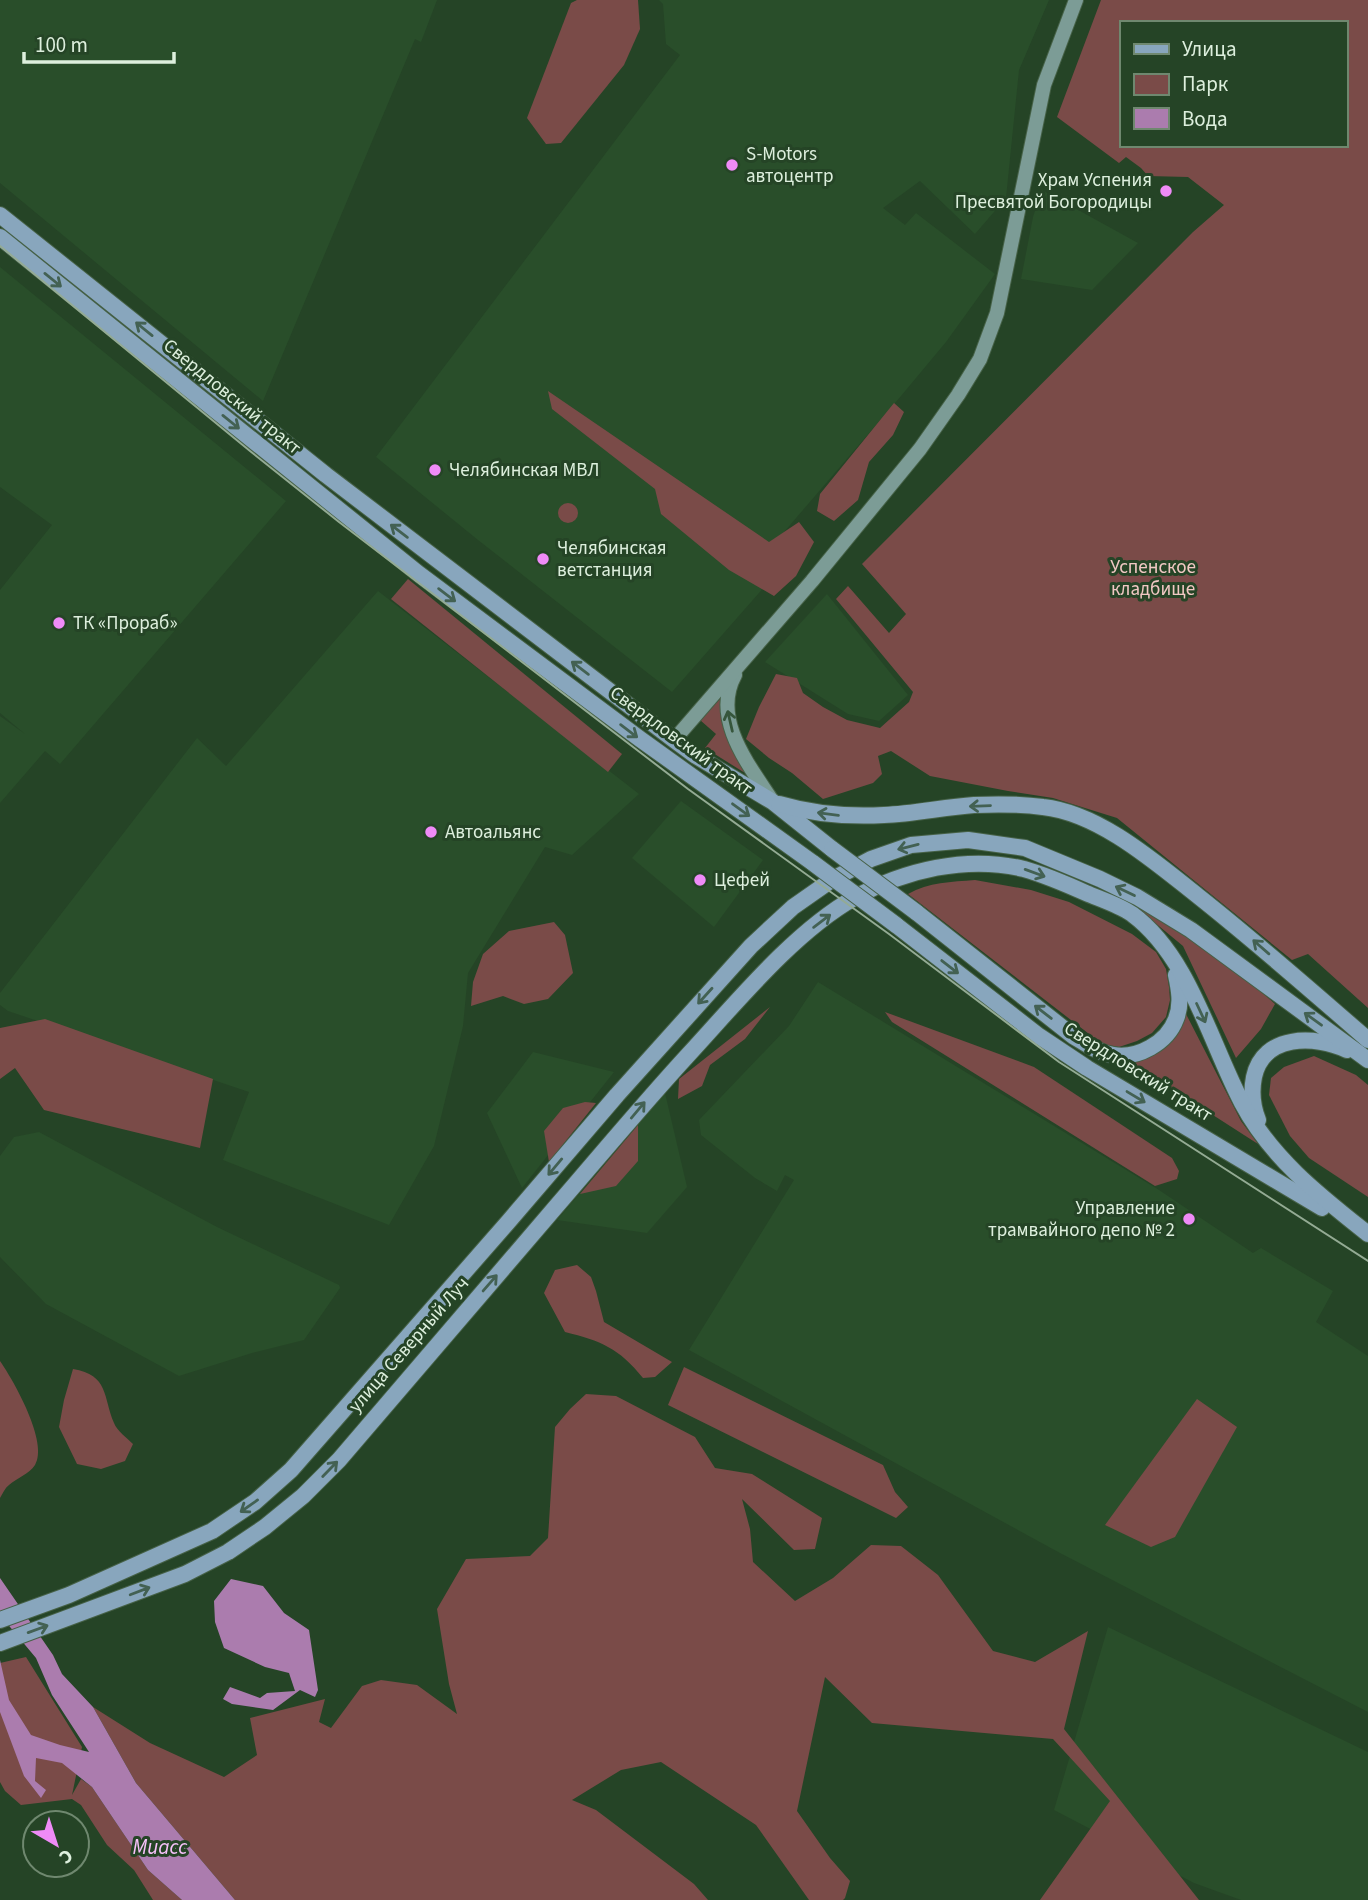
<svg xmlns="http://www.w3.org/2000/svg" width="1368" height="1900" font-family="'Source Sans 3',sans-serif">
	<rect width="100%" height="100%" fill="#254426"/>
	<g fill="#294e2a">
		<path d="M 0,0 L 437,0 L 421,42 L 415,39 L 263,401 L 0,183 Z"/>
		<path d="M 659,0 L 1049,0 L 1019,70 L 1006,198 L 975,234 L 920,181 L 883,208 L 905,225 L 916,213 L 995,274 L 946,342 L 901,396 L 778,539 L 795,552 L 672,692 L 478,540 L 376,457 L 680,55 L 666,44 L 663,4 Z"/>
		<path d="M 1042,190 L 1138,243 L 1092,290 L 1021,279 L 1033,217 Z"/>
		<path d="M 0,267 L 286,501 L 60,764 L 45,751 L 0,803 L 0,716 L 25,734 L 0,713 L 0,590 L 52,525 L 0,487 Z"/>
		<path d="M 378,591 L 639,794 L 572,855 L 545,847 L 468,973 L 463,1026 L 434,1146 L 389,1225 L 223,1160 L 249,1092 L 8,1011 L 0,1005 L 0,993 L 197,738 L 226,766 Z"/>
		<path d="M 827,594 L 908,695 L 879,721 L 848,714 L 765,662 Z"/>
		<path d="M 681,801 L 763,860 L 714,927 L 632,858 Z"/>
		<path d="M 818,982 L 1159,1190 L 1247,1249 L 1253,1253 L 1261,1248 L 1333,1291 L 1316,1322 L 1368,1356 L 1368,1712 L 1060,1553 L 689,1350 L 794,1180 L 785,1175 L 777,1191 L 755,1178 L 701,1135 L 699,1120 L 789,1026 Z"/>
		<path d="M 533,1052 L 614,1072 L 522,1188 L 487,1113 Z"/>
		<path d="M 665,1093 L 687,1187 L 647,1233 L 557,1220 Z"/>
		<path d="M 39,1132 L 217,1227 L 339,1285 L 340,1288 L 304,1340 L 252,1353 L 179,1376 L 46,1304 L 0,1257 L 0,1156 L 14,1137 Z"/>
		<path d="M 1108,1627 L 1368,1752 L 1368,1900 L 1241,1900 L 1194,1883 L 1054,1810 Z"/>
	</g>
	<g fill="#7a4b48" fill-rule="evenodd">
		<path d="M 577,0 L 638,0 L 640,29 L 624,65 L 561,143 L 546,144 L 527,118 L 571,3 Z"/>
		<path d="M 1101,0 L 1368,0 L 1368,1008 L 1308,954 L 1292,960 L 1117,818 L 1053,798 L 1008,791 L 930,776 L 891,751 L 878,756 L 882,774 L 873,783 L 823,799 L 792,773 L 769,758 L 746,739 L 759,707 L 776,674 L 797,678 L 803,693 L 823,707 L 847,720 L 880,728 L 909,702 L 913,692 L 836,599 L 848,586 L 889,633 L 906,614 L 862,564 L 1193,232 L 1224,205 L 1188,177 L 1148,176 L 1141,168 L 1126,157 L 1119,163 L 1057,117 ZM 1121,23 L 1345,23 L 1345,145 L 1121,145 Z"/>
		<path d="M 548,391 L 769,542 L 799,522 L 814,542 L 796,576 L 774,596 L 729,570 L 661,514 L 655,489 L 552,409 Z"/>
		<path d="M 894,403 L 904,412 L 893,435 L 869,462 L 858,500 L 834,521 L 817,511 L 820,494 Z"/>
		<circle cx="568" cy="513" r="10"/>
		<path d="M 408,579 L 622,754 L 608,772 L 391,599 Z"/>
		<path d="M 721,698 C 723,730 730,745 745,773 L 705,748 L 716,734 L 700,720 Z"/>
		<path d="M 975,880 L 1031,890 L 1069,902 L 1132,934 L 1156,952 L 1166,969 L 1169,987 L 1170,1000 L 1166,1017 L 1152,1033 L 1137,1041 L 1119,1047 L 1102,1044 L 908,894 C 929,882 951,882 975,880 Z"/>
		<path d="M 1132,904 L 1137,904 C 1184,934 1234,966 1275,1004 L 1261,1029 L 1236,1058 L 1183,946 L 1154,922 L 1131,906 Z"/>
		<path d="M 554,922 L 565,935 L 573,973 L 548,999 L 524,1004 L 503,996 L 471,1006 L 473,982 L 483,954 L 509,931 Z"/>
		<path d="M 770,1007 L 745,1039 L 710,1065 L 702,1086 L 678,1099 L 679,1079 Z"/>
		<path d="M 885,1012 L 1034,1067 L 1172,1158 L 1179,1171 L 1177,1179 L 1155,1186 L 892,1022 Z"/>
		<path d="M 1186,1014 L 1241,1121 L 1258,1144 L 1132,1063 C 1166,1052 1171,1044 1186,1014 Z"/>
		<path d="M 45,1019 L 213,1079 L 200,1148 L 44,1110 L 15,1068 L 0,1079 L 0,1028 Z"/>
		<path d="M 1314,1056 L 1356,1075 L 1368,1085 L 1368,1197 L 1309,1158 L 1290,1136 L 1269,1095 L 1271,1078 L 1284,1067 Z"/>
		<path d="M 585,1102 L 596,1103 L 549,1162 L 544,1131 L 563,1108 Z"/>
		<path d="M 638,1125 L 638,1161 L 616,1186 L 580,1194 Z"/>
		<path d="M 577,1265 L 591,1277 L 596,1291 L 604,1322 L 672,1362 L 655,1377 L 643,1378 C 619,1348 601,1341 565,1332 L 544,1293 L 555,1270 Z"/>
		<path d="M 0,1361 C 14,1381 49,1443 35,1465 C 29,1474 17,1478 9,1485 C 5,1488 3,1493 0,1498 Z"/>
		<path d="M 684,1367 L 883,1465 L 895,1492 L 908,1507 L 896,1518 L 668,1405 Z"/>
		<path d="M 73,1369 C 109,1375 103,1397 114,1423 C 117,1431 127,1438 133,1444 L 125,1461 L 101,1469 L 77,1464 L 59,1427 L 64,1400 Z"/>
		<path d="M 586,1394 L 616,1396 L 695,1437 L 715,1468 L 752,1474 L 822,1518 L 815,1549 L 794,1550 L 742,1499 L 750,1529 L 753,1562 L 795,1601 L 833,1578 L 871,1545 L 901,1546 L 938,1575 L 993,1651 L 1035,1662 L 1088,1631 L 1064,1729 L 1199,1900 L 1040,1900 L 1110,1801 L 1053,1739 L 872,1723 L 825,1677 L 797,1811 L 830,1858 L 850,1881 L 845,1898 L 843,1900 L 809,1900 L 756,1825 L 661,1762 L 621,1770 L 572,1800 L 596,1810 L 694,1884 L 708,1900 L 235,1900 L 136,1783 L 93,1707 L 150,1743 L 224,1777 L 257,1755 L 250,1718 L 325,1699 L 319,1722 L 331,1728 L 362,1686 L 381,1680 L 417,1685 L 457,1714 L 449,1684 L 437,1609 L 466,1559 L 530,1556 L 548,1538 L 555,1427 L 570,1409 Z"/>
		<path d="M 1197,1399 L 1237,1427 L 1175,1537 L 1151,1547 L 1105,1525 Z"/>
		<path d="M 26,1657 L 82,1747 L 72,1795 L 81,1779 L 92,1787 L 148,1870 L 182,1900 L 153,1900 L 134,1870 L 107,1845 L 81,1805 L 72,1799 L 21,1805 L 5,1791 L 0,1782 L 0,1663 Z"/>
	</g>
	<g fill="#ab7cae">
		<path d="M 0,1578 L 53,1655 L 62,1674 L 93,1707 L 136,1783 L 235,1900 L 182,1900 L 148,1870 L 92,1787 L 62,1763 L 36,1758 L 35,1781 L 46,1790 L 41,1798 L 24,1776 L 0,1712 L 0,1660 L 9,1700 L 31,1735 L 60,1745 L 89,1752 L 52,1695 L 36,1658 L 0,1615 Z"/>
		<path d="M 231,1579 L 263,1586 L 284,1613 L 309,1630 L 318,1690 L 315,1697 L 300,1690 L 273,1710 L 232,1704 L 223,1699 L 230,1687 L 260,1698 L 267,1693 L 295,1691 L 289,1673 L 265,1667 L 224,1648 L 215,1622 L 214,1601 Z"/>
	</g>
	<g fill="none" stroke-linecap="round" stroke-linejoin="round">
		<defs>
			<g id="secondary">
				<path d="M 735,675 C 711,719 749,765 773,802"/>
				<path d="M 674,740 L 812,581 L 920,449 L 958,395 L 980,359 L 997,313 L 1044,85 L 1076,0"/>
			</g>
			<g id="primary">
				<path d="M 0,215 L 326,475 L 674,740 L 696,756 L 773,802 L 832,849"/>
				<path d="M 0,237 L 419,574 L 640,739 L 813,863"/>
				<path d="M 779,804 C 813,814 848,817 884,815 C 914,814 944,807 974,805 C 996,804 1020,804 1043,807 C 1099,813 1155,862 1198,896 C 1256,942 1312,991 1368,1040"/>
				<path d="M 916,912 L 1073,1036 C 1085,1043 1098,1053 1113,1055 C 1138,1059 1167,1043 1176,1019 C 1182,1004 1179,989 1176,975"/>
				<path d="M 896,925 L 1039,1036 L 1087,1068 L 1322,1208"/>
				<path d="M 1258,1120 C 1252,1105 1251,1092 1254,1077 C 1263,1034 1315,1035 1347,1050"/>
				<path d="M 0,1620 L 69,1595 L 212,1531 L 255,1502 L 291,1470 L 509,1221 L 617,1095 L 751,946 L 793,907 L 833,879 L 871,859 L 911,845 L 968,840 L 1025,848 L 1100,879 L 1137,897 L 1191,930 L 1368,1060"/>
				<path d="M 0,1643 L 185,1574 L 228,1552 L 265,1527 L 303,1496 L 339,1460 C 411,1376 482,1293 554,1209 C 599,1157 643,1104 689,1054 C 736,1003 794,932 854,898 C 904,870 967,855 1024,869 C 1045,875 1066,884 1086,893 C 1100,899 1119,905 1132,914 C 1189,956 1210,1042 1242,1103 C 1271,1158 1320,1196 1368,1234"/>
			</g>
		</defs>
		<use href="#secondary" stroke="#466147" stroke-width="16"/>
		<use href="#primary" stroke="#466147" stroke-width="18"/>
		<use href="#secondary" stroke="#7c9c96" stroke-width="14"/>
		<use href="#primary" stroke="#88a6bd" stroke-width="16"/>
		<path stroke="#94ab94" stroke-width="2" d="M 0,246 L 250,451 L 339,522 L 688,789 L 889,934 L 1059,1062 L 1368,1261"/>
		<defs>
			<g id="primary-bridge">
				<path d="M 832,849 L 916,912"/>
				<path d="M 813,863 L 896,925"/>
			</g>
		</defs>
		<use href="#primary-bridge" stroke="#466147" stroke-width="18" stroke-linecap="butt"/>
		<use href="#primary-bridge" stroke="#88a6bd" stroke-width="16"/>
	</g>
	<defs><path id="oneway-shaft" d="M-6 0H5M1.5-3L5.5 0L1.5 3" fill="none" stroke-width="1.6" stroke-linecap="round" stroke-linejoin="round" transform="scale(1.75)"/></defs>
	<g stroke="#436153">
		<use href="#oneway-shaft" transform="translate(53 280) rotate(39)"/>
		<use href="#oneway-shaft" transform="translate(144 329) rotate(-141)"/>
		<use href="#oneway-shaft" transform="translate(231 422) rotate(39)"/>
		<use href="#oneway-shaft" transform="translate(399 531) rotate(-143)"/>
		<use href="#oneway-shaft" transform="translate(447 595) rotate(37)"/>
		<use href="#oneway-shaft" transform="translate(580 668) rotate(-143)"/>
		<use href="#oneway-shaft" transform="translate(629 731) rotate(37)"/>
		<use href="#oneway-shaft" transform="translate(980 806) rotate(178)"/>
		<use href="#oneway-shaft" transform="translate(741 810) rotate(36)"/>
		<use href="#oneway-shaft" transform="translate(828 814) rotate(-173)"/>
		<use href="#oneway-shaft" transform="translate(908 847) rotate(166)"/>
		<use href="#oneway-shaft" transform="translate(1035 873) rotate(20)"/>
		<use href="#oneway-shaft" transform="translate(1125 891) rotate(-154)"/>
		<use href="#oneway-shaft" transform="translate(822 921) rotate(-37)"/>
		<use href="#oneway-shaft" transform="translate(1261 947) rotate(-139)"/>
		<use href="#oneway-shaft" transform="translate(950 967) rotate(38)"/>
		<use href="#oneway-shaft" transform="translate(705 996) rotate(132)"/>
		<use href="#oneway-shaft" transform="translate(1043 1012) rotate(-142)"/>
		<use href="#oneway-shaft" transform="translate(1201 1013) rotate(65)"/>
		<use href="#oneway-shaft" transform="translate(1313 1019) rotate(-144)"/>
		<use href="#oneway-shaft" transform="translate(1136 1097) rotate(31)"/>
		<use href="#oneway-shaft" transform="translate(638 1110) rotate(-50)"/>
		<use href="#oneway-shaft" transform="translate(555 1167) rotate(130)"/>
		<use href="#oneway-shaft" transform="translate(490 1283) rotate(-49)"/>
		<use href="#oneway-shaft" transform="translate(330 1469) rotate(-46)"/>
		<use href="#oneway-shaft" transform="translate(249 1506) rotate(145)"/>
		<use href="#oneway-shaft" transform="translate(140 1591) rotate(-21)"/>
		<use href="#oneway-shaft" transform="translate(38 1629) rotate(-20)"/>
	</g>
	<use stroke="#36563c" href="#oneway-shaft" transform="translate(730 721) rotate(-103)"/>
	<g fill="#ef8bf7" stroke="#254426" stroke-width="2.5">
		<circle cx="732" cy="165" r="7"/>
		<circle cx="1166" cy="191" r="7"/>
		<circle cx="435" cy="470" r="7"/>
		<circle cx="543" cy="559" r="7"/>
		<circle cx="59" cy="623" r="7"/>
		<circle cx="431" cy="832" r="7"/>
		<circle cx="700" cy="880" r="7"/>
		<circle cx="1189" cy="1219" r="7"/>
	</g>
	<g text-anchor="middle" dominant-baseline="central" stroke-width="6" stroke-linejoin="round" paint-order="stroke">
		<g font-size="19" fill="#ddefdd" stroke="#254426" text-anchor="start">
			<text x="746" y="154">S-Motors<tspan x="746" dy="22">автоцентр</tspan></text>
			<text x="1152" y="180" text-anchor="end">Храм Успения<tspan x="1152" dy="22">Пресвятой Богородицы</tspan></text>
			<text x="449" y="470">Челябинская МВЛ</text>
			<text x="557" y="548">Челябинская<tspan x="557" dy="22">ветстанция</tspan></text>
			<text x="73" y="623">ТК «Прораб»</text>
			<text x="445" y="832">Автоальянс</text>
			<text x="714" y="880">Цефей</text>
			<text x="1175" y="1208" text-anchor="end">Управление<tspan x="1175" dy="22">трамвайного депо № 2</tspan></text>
		</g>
		<g font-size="19" fill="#ddefdd" stroke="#254426">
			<text transform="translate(232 397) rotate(39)">Свердловский тракт</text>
			<text transform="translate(681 741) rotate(36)">Свердловский тракт</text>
			<text transform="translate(1138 1072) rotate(32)">Свердловский тракт</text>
			<text transform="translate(409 1345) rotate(-49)">улица Северный Луч</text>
		</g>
		<g font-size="19" fill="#f2c8c4" stroke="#254426">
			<text x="1153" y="567">Успенское<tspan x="1153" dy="22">кладбище</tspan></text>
		</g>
		<g font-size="21" font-style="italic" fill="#f8c2fb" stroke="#254426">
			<text x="160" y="1847">Миасс</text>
		</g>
	</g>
	<rect x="1120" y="21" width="228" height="126" fill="#254426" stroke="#6f886f" stroke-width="2"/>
	<rect x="1134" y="44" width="35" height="10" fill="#88a6bd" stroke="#6f886f" stroke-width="2"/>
	<text x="1182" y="56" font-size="21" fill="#ddefdd">Улица</text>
	<rect x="1134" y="74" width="35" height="21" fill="#7a4b48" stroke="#6f886f" stroke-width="2"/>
	<text x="1182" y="91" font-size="21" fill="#ddefdd">Парк</text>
	<rect x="1134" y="108" width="35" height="21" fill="#ab7cae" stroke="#6f886f" stroke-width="2"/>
	<text x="1182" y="126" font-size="21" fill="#ddefdd">Вода</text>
	<g transform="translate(56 1844) rotate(141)"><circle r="33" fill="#254426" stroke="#6f886f" stroke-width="2"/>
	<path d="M0-5L12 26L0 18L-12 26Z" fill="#ef8bf7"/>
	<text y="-10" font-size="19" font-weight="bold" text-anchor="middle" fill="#ddefdd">С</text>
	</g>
	<path d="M24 52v10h150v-10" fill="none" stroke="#ddefdd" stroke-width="3.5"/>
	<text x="35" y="52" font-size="21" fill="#ddefdd" stroke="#254426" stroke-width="5" paint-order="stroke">100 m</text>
</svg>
